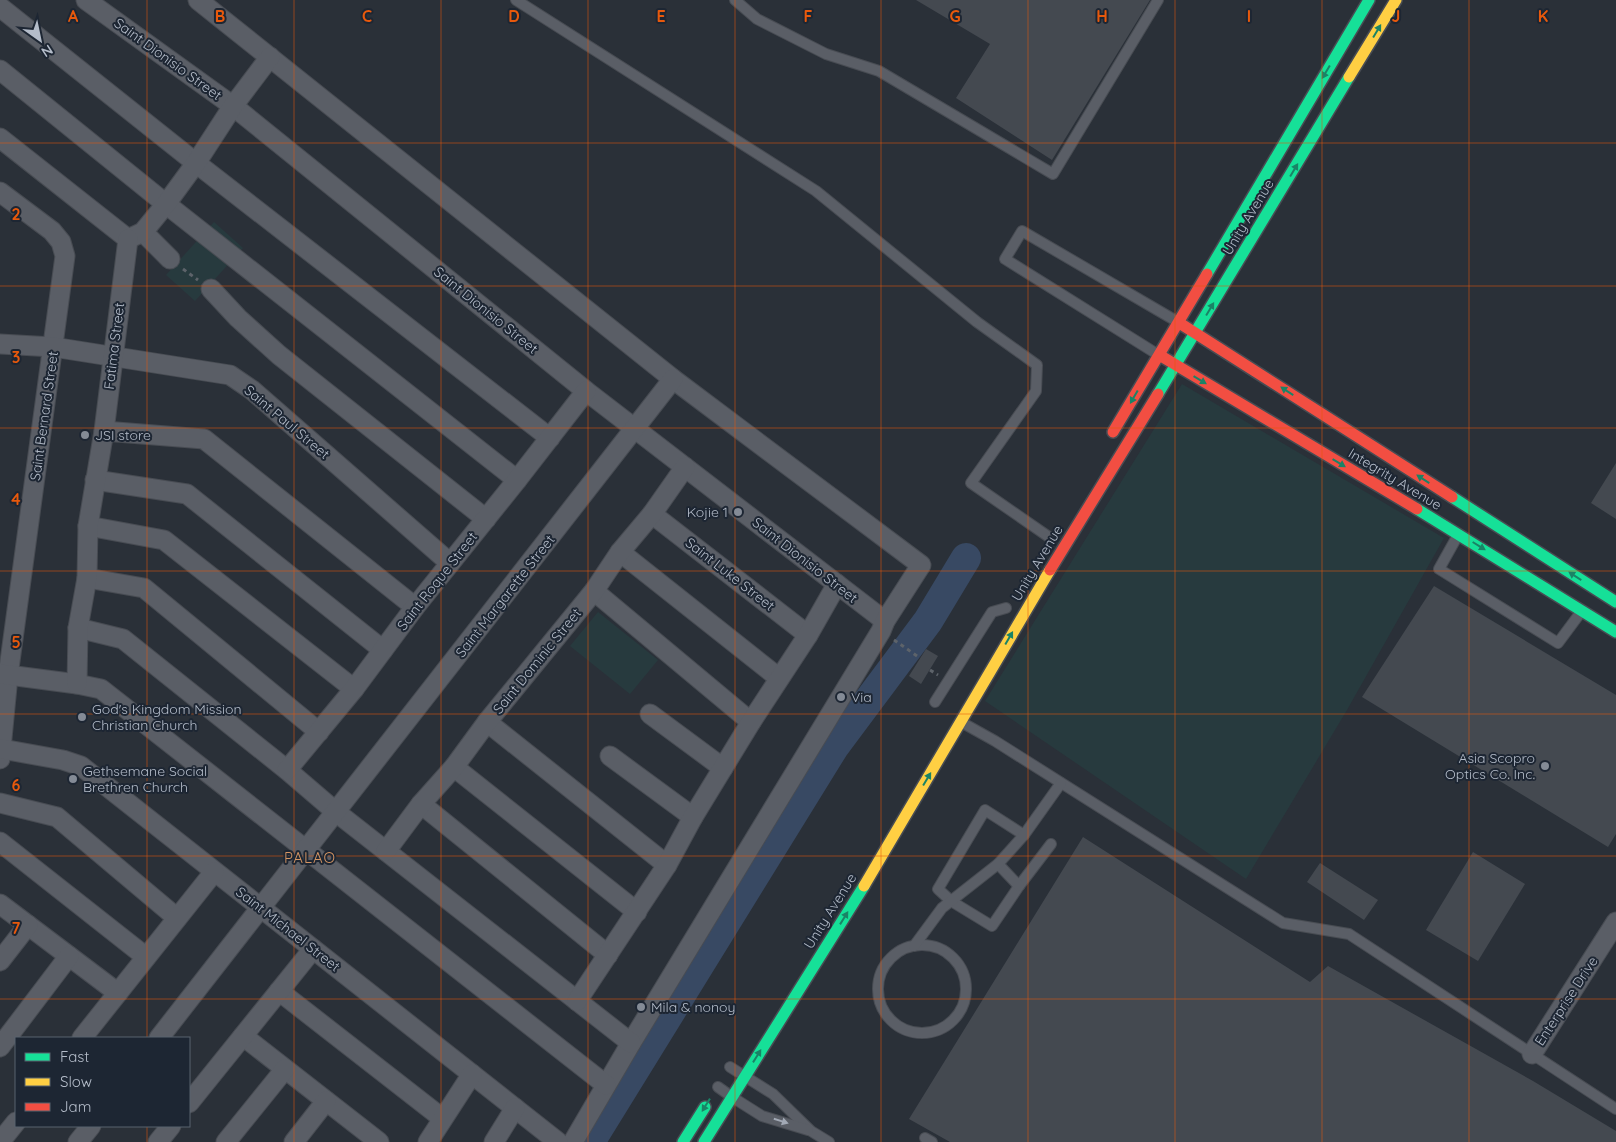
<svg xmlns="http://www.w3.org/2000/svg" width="1616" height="1142" font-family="Quicksand,sans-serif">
	<rect width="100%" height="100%" fill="#2a3038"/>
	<g fill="#273a3e">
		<path d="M 214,222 L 243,248 L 195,301 L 166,275 Z"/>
		<path d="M 1182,384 L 1444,538 L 1347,710 L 1246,879 L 985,701 Z"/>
		<path d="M 598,612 L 658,660 L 630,694 L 570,646 Z"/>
	</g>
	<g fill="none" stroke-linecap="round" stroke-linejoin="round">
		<path stroke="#384963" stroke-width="30" d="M 590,1142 L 834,747 L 928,621 L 966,558"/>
	</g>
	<g fill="#444950">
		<path d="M 916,0 L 1150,0 L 1052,160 L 956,98 L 990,44 Z"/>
		<path d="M 1616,463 L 1616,519 L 1591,503 Z"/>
		<path d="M 1434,586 L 1616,695 L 1616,834 L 1608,847 L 1362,697 Z"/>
		<path d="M 926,649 L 938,656 L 921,684 L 909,676 Z"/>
		<path d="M 1083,837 L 1310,982 L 1328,966 L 1533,1081 L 1616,1131 L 1616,1142 L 950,1142 L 909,1119 Z"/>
		<path d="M 1473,852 L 1525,884 L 1478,961 L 1426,930 Z"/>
		<path d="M 1320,863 L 1378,900 L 1364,920 L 1307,882 Z"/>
	</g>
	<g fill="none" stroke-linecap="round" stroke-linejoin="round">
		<defs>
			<g id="lane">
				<path d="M 516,0 L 816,191 L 977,322 L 1037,365 L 1036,391 L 971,483 L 1049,537"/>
				<path d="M 735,0 L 757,19 L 826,54 L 879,71 L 1053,174 L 1158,0"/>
				<path d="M 1157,354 L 1005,259 L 1022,231 L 1178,322"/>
				<path d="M 1458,535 L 1439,569 L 1558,643 L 1581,612"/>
				<path d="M 935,702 L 992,612 L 1006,608"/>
				<path d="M 961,722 L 995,741 L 1283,923 L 1349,934 L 1616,1109"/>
				<path d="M 1024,835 L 985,810 L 938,889 L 951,901 L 992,926 L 1019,886 L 1051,844"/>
				<path d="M 998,864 L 1019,886"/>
				<circle cx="922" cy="989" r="44"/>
				<path d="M 914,946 L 942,908 L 998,864 L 1024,835 L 1061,783"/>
				<path d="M 730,1067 L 773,1094 L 811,1131 L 829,1142"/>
				<path d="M 718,1087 L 732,1097 L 762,1116 L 808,1130"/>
				<path d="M 925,1138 L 932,1142"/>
			</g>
			<g id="street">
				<path d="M 86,0 L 233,106 L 586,391 L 885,621"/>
				<path d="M 198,0 L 673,379 L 921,565 L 885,621 L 881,631 L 631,1043 L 573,1142"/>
				<path d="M 0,7 L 196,163 L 550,438"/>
				<path d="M 0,70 L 166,204 L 517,480"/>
				<path d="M 0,138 L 128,239"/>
				<path d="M 0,192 L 52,231 L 61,242 L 65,256 L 8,676 L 0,759"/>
				<path d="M 143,232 L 170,259"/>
				<path d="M 128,239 L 143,232 L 166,204 L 196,163 L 233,106 L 270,57"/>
				<path d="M 211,289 L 238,318 L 279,355 L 486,519"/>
				<path d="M 0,344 L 53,347 L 230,375 L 252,390 L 450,563"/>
				<path d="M 104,431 L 204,439 L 415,607"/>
				<path d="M 95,480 L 187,494 L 383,650"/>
				<path d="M 652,514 L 808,635"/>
				<path d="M 88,526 L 164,540 L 354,689"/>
				<path d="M 620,552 L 779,678"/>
				<path d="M 87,578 L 144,588 L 319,732"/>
				<path d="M 594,591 L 751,722"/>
				<path d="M 78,628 L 123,639 L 287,770 L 336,812 L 631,1043"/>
				<path d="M 0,674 L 77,684 L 101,689 L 606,1085"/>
				<path d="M 77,684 L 78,628 L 87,578 L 88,526 L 104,431 L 128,239"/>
				<path d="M 650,714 L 723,768"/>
				<path d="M 487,722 L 667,865"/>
				<path d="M 2,749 L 63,760 L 81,766 L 558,1142"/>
				<path d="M 610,756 L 693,817"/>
				<path d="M 454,767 L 637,912"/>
				<path d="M 287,770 L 354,689 L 415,607 L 517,480 L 586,391"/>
				<path d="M 0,803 L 57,817 L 177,918"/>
				<path d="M 421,804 L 608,955"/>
				<path d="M 0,842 L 146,957"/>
				<path d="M 386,851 L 421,804 L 454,767 L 487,722 L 594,591 L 620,552 L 652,514 L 685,467"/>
				<path d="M 0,904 L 118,993"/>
				<path d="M 0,961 L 28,925"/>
				<path d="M 279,991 L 442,1118"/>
				<path d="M 577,1001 L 667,865 L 693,817 L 751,722 L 808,635 L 837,584"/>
				<path d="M 243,1036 L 379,1142"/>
				<path d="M 82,1038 L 214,872"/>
				<path d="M 159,1038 L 673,379"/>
				<path d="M 0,1047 L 69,956"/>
				<path d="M 1532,1054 L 1616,922"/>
				<path d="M 189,1103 L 313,949"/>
				<path d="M 0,1142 L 16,1122"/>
				<path d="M 78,1142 L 91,1126"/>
				<path d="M 158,1142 L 171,1126"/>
				<path d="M 226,1142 L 285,1069"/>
				<path d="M 294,1142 L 326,1101"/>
				<path d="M 428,1142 L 472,1074"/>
				<path d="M 494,1142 L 515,1108"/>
			</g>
			<g id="fast">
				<path d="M 1207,274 L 1369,0"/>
				<path d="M 1158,394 L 1349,77"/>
				<path d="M 1452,497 L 1616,602"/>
				<path d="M 1417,509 L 1616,632"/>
				<path d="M 683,1142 L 705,1107"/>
				<path d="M 704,1142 L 864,886"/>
			</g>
			<g id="slow">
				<path d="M 1349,77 L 1396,0"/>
				<path d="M 864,886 L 1050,570"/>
			</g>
			<g id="jam">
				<path d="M 1181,324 L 1452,497"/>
				<path d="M 1161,356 L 1417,509"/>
				<path d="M 1113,432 L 1207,274"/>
				<path d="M 1050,570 L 1158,394"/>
			</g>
		</defs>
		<use href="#lane" stroke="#484c53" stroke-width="12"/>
		<use href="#street" stroke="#484c53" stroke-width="21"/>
		<use href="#fast" stroke="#484c53" stroke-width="14"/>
		<use href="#slow" stroke="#484c53" stroke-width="14"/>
		<use href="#jam" stroke="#484c53" stroke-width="14"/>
		<g stroke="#5d636a" stroke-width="3" stroke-dasharray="4 4" stroke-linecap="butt">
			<path d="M 183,269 L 198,280"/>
			<path d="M 894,640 L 920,658"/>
			<path d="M 930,670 L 938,675"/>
		</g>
		<use href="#lane" stroke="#5a5e66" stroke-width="10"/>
		<use href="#street" stroke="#5a5e66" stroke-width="19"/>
		<use href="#fast" stroke="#16e098" stroke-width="11"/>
		<use href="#slow" stroke="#ffcf43" stroke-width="11"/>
		<use href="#jam" stroke="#f24e42" stroke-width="11"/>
	</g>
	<defs><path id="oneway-solid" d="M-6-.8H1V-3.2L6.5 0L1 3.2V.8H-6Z" transform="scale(1.25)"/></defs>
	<g fill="#1a8366">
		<use href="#oneway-solid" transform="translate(1377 31) rotate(-59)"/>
		<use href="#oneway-solid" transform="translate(1326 72) rotate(121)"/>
		<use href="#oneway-solid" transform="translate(1294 170) rotate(-59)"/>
		<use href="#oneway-solid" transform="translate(1210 309) rotate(-59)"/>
		<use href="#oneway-solid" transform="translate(1200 380) rotate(31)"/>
		<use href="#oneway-solid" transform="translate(1287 391) rotate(-147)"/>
		<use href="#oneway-solid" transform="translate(1134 397) rotate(120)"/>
		<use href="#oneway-solid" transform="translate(1339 463) rotate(31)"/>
		<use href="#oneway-solid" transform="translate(1423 479) rotate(-147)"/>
		<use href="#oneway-solid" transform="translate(1479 546) rotate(32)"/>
		<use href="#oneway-solid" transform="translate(1575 576) rotate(-147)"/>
		<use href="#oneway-solid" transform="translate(1009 638) rotate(-60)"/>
		<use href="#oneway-solid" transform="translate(927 779) rotate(-59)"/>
		<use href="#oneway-solid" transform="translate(844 918) rotate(-58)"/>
		<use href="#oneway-solid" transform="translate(757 1056) rotate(-58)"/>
		<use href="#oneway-solid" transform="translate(706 1105) rotate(122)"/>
	</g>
	<use fill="#a2a9b5" href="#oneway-solid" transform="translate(781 1121) rotate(17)"/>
	<path fill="none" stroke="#e8590c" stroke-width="1" stroke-opacity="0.55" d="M 147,0 L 147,1038M 294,0 L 294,1142M 441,0 L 441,1142M 588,0 L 588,1142M 735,0 L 735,1142M 881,0 L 881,1142M 1028,0 L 1028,1142M 1175,0 L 1175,1142M 1322,0 L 1322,1142M 1469,0 L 1469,1142M 0,143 L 1616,143M 0,286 L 1616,286M 0,428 L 1616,428M 0,571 L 1616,571M 0,714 L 1616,714M 0,856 L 1616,856M 0,999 L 1616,999M 147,1126 L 147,1142"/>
	<g fill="#848b96" stroke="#1d2633" stroke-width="2">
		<circle cx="85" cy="435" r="5"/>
		<circle cx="738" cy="512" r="5"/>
		<circle cx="841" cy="697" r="5"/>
		<circle cx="82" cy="717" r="5"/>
		<circle cx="1545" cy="766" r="5"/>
		<circle cx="73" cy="779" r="5"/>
		<circle cx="641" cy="1007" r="5"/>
	</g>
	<g text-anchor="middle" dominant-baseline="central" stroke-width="4" stroke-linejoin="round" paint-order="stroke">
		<g font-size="14" fill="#b4bcc9" stroke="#1d2633">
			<text transform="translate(168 59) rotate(36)">Saint Dionisio Street</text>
			<text transform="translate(1248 217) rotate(-59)">Unity Avenue</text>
			<text transform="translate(486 310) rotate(39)">Saint Dionisio Street</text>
			<text transform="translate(114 346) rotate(-83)">Fatima Street</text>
			<text transform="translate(44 416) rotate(-82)">Saint Bernard Street</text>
			<text transform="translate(287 422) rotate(40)">Saint Paul Street</text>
			<text transform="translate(1395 479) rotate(31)">Integrity Avenue</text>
			<text transform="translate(805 560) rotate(38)">Saint Dionisio Street</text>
			<text transform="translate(1037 563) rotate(-59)">Unity Avenue</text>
			<text transform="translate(730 574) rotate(38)">Saint Luke Street</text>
			<text transform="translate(437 581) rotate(-52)">Saint Roque Street</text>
			<text transform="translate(505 596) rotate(-52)">Saint Margarette Street</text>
			<text transform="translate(537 661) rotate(-51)">Saint Dominic Street</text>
			<text transform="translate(830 911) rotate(-58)">Unity Avenue</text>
			<text transform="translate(288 929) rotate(38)">Saint Michael Street</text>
			<text transform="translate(1566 1001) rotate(-57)">Enterprise Drive</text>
		</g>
		<g font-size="14" fill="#b4bcc9" stroke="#1d2633" text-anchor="start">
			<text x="95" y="435">JSI store</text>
			<text x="728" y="512" text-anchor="end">Kojie 1</text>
			<text x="851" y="697">Via</text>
			<text x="92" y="709">God's Kingdom Mission<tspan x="92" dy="16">Christian Church</tspan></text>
			<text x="1535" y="758" text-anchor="end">Asia Scopro<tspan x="1535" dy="16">Optics Co. Inc.</tspan></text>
			<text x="83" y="771">Gethsemane Social<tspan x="83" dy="16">Brethren Church</tspan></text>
			<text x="651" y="1007">Mila &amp; nonoy</text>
		</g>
		<g font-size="15" letter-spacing="1" fill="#d59563" stroke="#1d2633">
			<text x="310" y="857">PALAO</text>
		</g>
	</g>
	<g font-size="16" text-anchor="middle" font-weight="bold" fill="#e8590c" stroke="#1d2633" stroke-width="4" stroke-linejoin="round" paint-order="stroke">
		<text x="73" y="22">A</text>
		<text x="220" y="22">B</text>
		<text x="367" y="22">C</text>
		<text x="514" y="22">D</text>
		<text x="661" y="22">E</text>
		<text x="808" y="22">F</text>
		<text x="955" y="22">G</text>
		<text x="1102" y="22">H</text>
		<text x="1249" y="22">I</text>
		<text x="1396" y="22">J</text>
		<text x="1543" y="22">K</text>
		<text x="16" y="220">2</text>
		<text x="16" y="363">3</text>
		<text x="16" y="505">4</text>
		<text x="16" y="648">5</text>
		<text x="16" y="791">6</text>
		<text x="16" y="934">7</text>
	</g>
	<rect x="15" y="1037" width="175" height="90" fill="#1d2633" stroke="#59626f"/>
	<rect x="25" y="1053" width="25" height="8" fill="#16e098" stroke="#59626f"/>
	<text x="60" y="1062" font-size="15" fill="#b4bcc9">Fast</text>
	<rect x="25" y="1078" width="25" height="8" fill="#ffcf43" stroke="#59626f"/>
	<text x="60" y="1087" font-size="15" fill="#b4bcc9">Slow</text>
	<rect x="25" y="1103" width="25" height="8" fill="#f24e42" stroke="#59626f"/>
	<text x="60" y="1112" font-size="15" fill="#b4bcc9">Jam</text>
	<g transform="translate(40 40) rotate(147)" stroke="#1d2633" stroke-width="4" paint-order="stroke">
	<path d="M0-4L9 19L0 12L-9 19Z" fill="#b4bcc9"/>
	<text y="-8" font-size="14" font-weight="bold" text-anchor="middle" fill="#b4bcc9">N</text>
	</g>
</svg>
